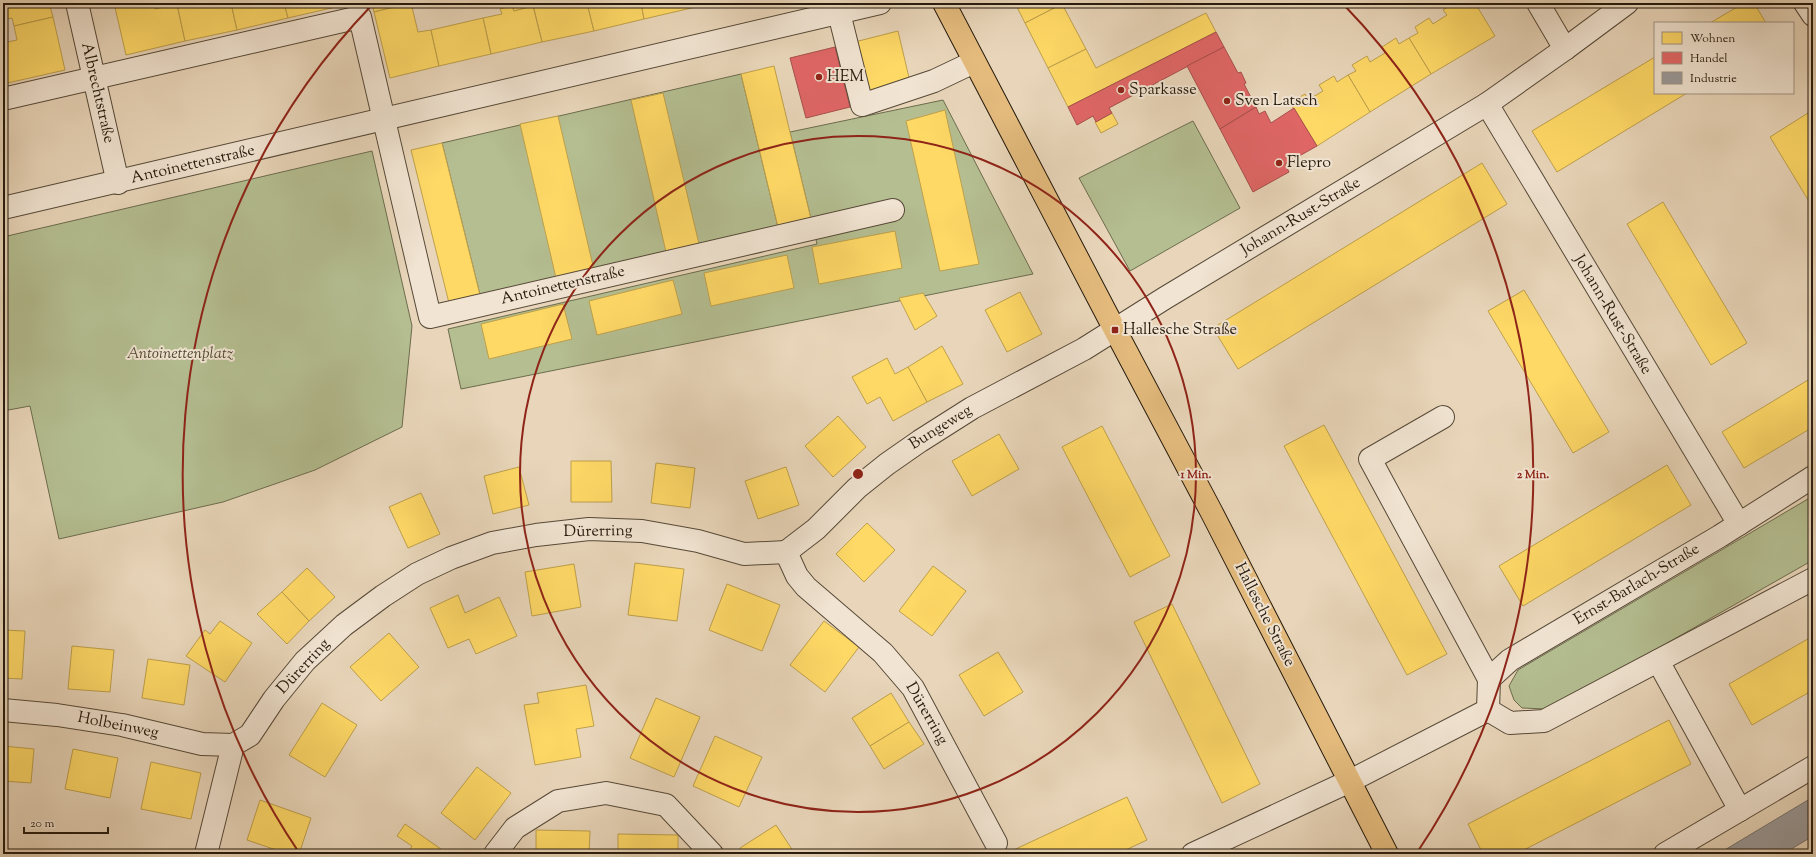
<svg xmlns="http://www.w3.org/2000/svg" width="1816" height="857" font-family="'Sorts Mill Goudy',serif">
	<rect width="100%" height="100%" fill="#e9d6ba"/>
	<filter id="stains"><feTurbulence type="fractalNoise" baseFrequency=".005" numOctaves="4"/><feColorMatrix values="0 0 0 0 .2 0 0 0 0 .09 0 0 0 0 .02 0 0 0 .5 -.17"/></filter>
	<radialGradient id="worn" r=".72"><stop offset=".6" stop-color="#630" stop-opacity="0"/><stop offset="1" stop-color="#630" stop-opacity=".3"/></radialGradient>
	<g fill="#b4be91" stroke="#6c6c4e">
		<path d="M 741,74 L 778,227 L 480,295 L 442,143 Z"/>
		<path d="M 943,100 L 1033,274 L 461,389 L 448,329 L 817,244 L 790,132 Z"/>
		<path d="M 1193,121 L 1240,208 L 1130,271 L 1079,178 Z"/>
		<path d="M 372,151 L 412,326 L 402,427 L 315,470 L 223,502 L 59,539 L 30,406 L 3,411 L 3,237 Z"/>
		<path d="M 1813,496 L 1813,560 L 1569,699 L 1545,709 L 1522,708 L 1514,700 L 1509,686 L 1518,670 Z"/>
	</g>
	<g fill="#ffd966" stroke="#bea04b">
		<path d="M 3,3 L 49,3 L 53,17 L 14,26 L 12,18 L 7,19 Z"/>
		<path d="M 114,3 L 154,3 L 155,9 L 177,4 L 185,41 L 126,55 Z"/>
		<path d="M 180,3 L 231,3 L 237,30 L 185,41 L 177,4 Z"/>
		<path d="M 231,3 L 284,3 L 288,18 L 237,30 Z"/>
		<path d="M 284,3 L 339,3 L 340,6 L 288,18 Z"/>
		<path d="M 372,3 L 411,3 L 374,12 Z"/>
		<path d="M 411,3 L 418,32 L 431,30 L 439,66 L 390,78 L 374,12 Z"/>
		<path d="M 511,3 L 533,3 L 533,6 L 514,11 Z"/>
		<path d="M 543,3 L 587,3 L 594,31 L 542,42 L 533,5 Z"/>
		<path d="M 587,3 L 641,3 L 644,19 L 594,31 Z"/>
		<path d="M 641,3 L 713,3 L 644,19 Z"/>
		<path d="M 1015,3 L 1062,3 L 1062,4 L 1025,23 Z"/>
		<path d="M 1454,3 L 1459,3 L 1461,6 L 1466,3 L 1475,3 L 1495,36 L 1431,74 L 1409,38 L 1418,33 L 1415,27 L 1429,18 L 1433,24 L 1447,15 L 1443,10 Z"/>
		<path d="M 1744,3 L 1754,3 L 1766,23 L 1710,23 Z"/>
		<path d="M 1062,4 L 1086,49 L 1048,68 L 1025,23 Z"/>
		<path d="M 512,6 L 514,11 L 533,6 L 542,42 L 491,54 L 483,18 L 502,14 L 500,9 Z"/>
		<path d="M 1206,13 L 1216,32 L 1068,107 L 1048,68 L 1086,49 L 1096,68 Z"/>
		<path d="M 53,17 L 65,70 L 3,84 L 3,43 L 17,40 L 14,26 Z"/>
		<path d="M 483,18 L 491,54 L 439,66 L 431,30 Z"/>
		<path d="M 898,31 L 910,82 L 848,96 L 835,47 Z"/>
		<path d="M 1396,38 L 1399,44 L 1409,38 L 1431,74 L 1370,112 L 1348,75 L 1356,71 L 1352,65 L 1367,56 L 1370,62 L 1385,53 L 1382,47 Z"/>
		<path d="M 1655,57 L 1655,93 L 1687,93 L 1557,172 L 1532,131 Z"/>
		<path d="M 774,66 L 811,219 L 778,227 L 741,74 Z"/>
		<path d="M 1348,75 L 1370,112 L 1317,146 L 1290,103 L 1305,94 L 1308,100 L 1323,91 L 1319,85 L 1334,76 L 1337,82 Z"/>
		<path d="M 663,93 L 699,244 L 666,252 L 631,100 Z"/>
		<path d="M 945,110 L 979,264 L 940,271 L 906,121 Z"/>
		<path d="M 1112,113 L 1118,124 L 1101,133 L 1095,122 Z"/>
		<path d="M 1808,113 L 1813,122 L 1813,208 L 1770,137 Z"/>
		<path d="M 558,116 L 594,270 L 556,278 L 520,124 Z"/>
		<path d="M 442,143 L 480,295 L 449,303 L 411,150 Z"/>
		<path d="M 1482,163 L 1507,204 L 1238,369 L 1213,328 Z"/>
		<path d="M 1663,202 L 1747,343 L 1711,365 L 1627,224 Z"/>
		<path d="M 895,231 L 902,268 L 819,284 L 812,247 Z"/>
		<path d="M 787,255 L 794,288 L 711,306 L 704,273 Z"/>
		<path d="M 673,280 L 682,314 L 597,335 L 589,301 Z"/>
		<path d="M 1524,290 L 1609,432 L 1573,453 L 1488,311 Z"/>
		<path d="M 1020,292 L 1042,334 L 1007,352 L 985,310 Z"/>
		<path d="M 923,293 L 937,316 L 915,330 L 899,298 Z"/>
		<path d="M 563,304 L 572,339 L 489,359 L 481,324 Z"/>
		<path d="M 942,346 L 963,384 L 927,402 L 908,367 Z"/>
		<path d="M 887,358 L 895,374 L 908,367 L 927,402 L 893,421 L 880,397 L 867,404 L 852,377 Z"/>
		<path d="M 1813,377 L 1813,427 L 1744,468 L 1722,432 Z"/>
		<path d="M 838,416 L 866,447 L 833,477 L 805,446 Z"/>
		<path d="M 1324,425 L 1447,654 L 1407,675 L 1284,446 Z"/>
		<path d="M 1102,426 L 1170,556 L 1130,577 L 1062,447 Z"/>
		<path d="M 999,434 L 1019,469 L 972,496 L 952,461 Z"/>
		<path d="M 571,461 L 611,461 L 612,502 L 571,502 Z"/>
		<path d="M 656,463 L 695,468 L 690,508 L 651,503 Z"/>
		<path d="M 1667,465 L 1691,505 L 1523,606 L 1499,566 Z"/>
		<path d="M 519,467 L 529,505 L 493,514 L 484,476 Z"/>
		<path d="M 786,467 L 799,505 L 758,519 L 745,481 Z"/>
		<path d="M 421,493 L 440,534 L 408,548 L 389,507 Z"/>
		<path d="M 867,523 L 895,550 L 864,582 L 836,554 Z"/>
		<path d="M 635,563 L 684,569 L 677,621 L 628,615 Z"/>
		<path d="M 574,564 L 581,607 L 532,616 L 525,572 Z"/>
		<path d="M 933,566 L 966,591 L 932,636 L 899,611 Z"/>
		<path d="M 307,568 L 335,597 L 309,621 L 282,592 Z"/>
		<path d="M 727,584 L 780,605 L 762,651 L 709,630 Z"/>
		<path d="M 282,592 L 309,621 L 287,644 L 257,614 Z"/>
		<path d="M 458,595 L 465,613 L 499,597 L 517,636 L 476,654 L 469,639 L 448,648 L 430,608 Z"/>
		<path d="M 1172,604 L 1260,784 L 1222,803 L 1134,622 Z"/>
		<path d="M 220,621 L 252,643 L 225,682 L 186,656 L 205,630 L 210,634 Z"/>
		<path d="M 824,621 L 859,647 L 825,692 L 790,665 Z"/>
		<path d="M 3,630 L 25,631 L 22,679 L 3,678 Z"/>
		<path d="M 389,633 L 419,667 L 381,701 L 350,667 Z"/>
		<path d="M 1813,636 L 1813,690 L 1752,725 L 1729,684 Z"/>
		<path d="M 72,646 L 114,650 L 110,692 L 68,689 Z"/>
		<path d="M 998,652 L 1023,692 L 984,716 L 959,675 Z"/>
		<path d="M 148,659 L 190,665 L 184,705 L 142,698 Z"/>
		<path d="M 586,685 L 594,726 L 576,729 L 581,757 L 535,765 L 524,705 L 539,703 L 537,693 Z"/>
		<path d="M 891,693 L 909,722 L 870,746 L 852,718 Z"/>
		<path d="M 656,698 L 700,717 L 674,777 L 630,758 Z"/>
		<path d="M 322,703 L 357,725 L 325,777 L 289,755 Z"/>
		<path d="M 1669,720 L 1691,764 L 1516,854 L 1483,854 L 1468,824 Z"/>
		<path d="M 909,722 L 924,744 L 884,769 L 870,746 Z"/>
		<path d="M 715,736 L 762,757 L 739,807 L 693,786 Z"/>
		<path d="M 3,746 L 34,749 L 31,783 L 3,781 Z"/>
		<path d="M 73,749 L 118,758 L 110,798 L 65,789 Z"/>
		<path d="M 151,762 L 201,773 L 191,819 L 141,809 Z"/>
		<path d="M 477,767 L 511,793 L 475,840 L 441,813 Z"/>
		<path d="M 1127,797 L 1147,840 L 1117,854 L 1005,854 Z"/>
		<path d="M 260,800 L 311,818 L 299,854 L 288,854 L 247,840 Z"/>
		<path d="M 405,824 L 448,854 L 407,854 L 412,846 L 397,836 Z"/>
		<path d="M 776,825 L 795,854 L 743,854 L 740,848 Z"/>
		<path d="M 536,830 L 590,831 L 589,854 L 536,854 Z"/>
		<path d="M 618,834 L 678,835 L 678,854 L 618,854 Z"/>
	</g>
	<g fill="#e06666" stroke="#a84f4b">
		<path d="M 1216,32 L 1224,47 L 1109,108 L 1112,113 L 1096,122 L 1093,116 L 1077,125 L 1068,107 Z"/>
		<path d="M 835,47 L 850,107 L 806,118 L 790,58 Z"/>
		<path d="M 1224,47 L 1238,73 L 1241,72 L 1246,83 L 1244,84 L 1256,107 L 1220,129 L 1187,66 Z"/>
		<path d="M 1256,107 L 1259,114 L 1265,111 L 1271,123 L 1294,108 L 1317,146 L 1285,164 L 1289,172 L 1253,192 L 1220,129 Z"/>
	</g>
	<path fill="#999" stroke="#76736f" d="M 1813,797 L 1813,836 L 1783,854 L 1718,854 Z"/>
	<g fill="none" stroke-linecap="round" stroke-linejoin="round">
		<defs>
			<g id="minor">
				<path d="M 77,3 L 118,183"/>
				<path d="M 1538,3 L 1565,49"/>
				<path d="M 1805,3 L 1813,15"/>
				<path d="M 839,13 L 862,105 L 934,81 L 974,62"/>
				<path d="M 3,99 L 360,17 L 430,317 L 893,210"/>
				<path d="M 1487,104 L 1739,524"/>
				<path d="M 3,208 L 880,3"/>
				<path d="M 1443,417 L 1370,459 L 1489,679"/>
				<path d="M 786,552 L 816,529 L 857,488 L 887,464 L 920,441 L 972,408 L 1084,349 L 1165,298 L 1487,104 L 1565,49 L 1627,3"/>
				<path d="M 786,552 L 797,576 L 806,587 L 883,653 L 913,688 L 996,843"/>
				<path d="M 1658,661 L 1740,810"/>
				<path d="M 3,710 L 57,715 L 122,725 L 202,744 L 233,745"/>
				<path d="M 1488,710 L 1489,679 L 1510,660 L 1720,536 L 1813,477"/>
				<path d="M 1488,710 L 1510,723 L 1544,721 L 1813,579"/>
				<path d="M 206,854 L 233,745 L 250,735 L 274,699 L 305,661 L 344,625 L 383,596 L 417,574 L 451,558 L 492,543 L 536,535 L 589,529 L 642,531 L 698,541 L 744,554 L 786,552"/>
				<path d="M 495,854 L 515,828 L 558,801 L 606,793 L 666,805 L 712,854"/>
				<path d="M 1193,854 L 1350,781 L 1488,710"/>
				<path d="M 1665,854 L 1813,767"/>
			</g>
			<path id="major" d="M 944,3 L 1115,330 L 1212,513 L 1387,854"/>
		</defs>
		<use href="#minor" stroke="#564938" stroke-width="24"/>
		<use href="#major" stroke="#251a0c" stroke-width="24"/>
		<use href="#minor" stroke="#f1e4d2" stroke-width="22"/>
		<use href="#major" stroke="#e4bb7d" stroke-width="22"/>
	</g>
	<g fill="none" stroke="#8f2418" stroke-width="2">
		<circle cx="858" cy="474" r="338"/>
		<path d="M298 851A675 675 0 0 1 372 5M1344 5A675 675 0 0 1 1418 851"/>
	</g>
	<g fill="#8f2418" stroke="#f1e4d2" stroke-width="1.5">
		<circle cx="819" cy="77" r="4"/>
		<circle cx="1121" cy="90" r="4"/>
		<circle cx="1227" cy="101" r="4"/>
		<circle cx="1279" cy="163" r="4"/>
		<rect x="1111" y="326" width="8" height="8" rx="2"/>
	</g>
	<g text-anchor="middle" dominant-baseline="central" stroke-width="4" stroke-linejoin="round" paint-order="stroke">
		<g font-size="16" fill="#251a0c" stroke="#f1e4d2" text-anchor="start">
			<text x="827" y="77">HEM</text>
			<text x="1129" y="90">Sparkasse</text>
			<text x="1235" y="101">Sven Latsch</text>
			<text x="1287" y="163">Flepro</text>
			<text x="1123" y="330">Hallesche Straße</text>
		</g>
		<g font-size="16" fill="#251a0c" stroke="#f1e4d2">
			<text transform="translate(97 93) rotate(77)">Albrechtstraße</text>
			<text transform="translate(193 165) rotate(-13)">Antoinettenstraße</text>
			<text transform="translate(1301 217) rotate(-31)">Johann-Rust-Straße</text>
			<text transform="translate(563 286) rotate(-13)">Antoinettenstraße</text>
			<text transform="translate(1612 315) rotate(59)">Johann-Rust-Straße</text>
			<text transform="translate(941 428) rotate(-32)">Bungeweg</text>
			<text transform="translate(598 532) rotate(-1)">Dürerring</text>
			<text transform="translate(1637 585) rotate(-31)">Ernst-Barlach-Straße</text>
			<text transform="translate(1264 615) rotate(63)">Hallesche Straße</text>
			<text transform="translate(304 667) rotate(-47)">Dürerring</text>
			<text transform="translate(926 714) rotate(60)">Dürerring</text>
			<text transform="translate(118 726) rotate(11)">Holbeinweg</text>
		</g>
		<g font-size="16" font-style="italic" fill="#504b34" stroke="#f1e4d2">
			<text x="180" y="354">Antoinettenplatz</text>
		</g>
	</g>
	<circle cx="858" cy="474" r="6" fill="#8f2418" stroke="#f1e4d2" stroke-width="2"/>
	<g font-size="12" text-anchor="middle" font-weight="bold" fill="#8f2418" stroke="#f1e4d2" stroke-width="4" stroke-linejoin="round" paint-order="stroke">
		<text x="1196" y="478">1 Min.</text>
		<text x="1533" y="478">2 Min.</text>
	</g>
	<rect width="1816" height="857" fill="none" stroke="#e9d6ba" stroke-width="16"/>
	<rect x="4" y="4" width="1808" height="849" fill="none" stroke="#251a0c" stroke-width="2"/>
	<rect x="8" y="8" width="1800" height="841" fill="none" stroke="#251a0c"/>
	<rect x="1654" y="22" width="140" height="72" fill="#f1e4d2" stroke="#9f9383"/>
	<rect x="1662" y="32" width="20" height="12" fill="#ffd966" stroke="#9f9383"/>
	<text x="1690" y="42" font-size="12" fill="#251a0c">Wohnen</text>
	<rect x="1662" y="52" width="20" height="12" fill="#e06666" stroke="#9f9383"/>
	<text x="1690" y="62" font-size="12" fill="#251a0c">Handel</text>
	<rect x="1662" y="72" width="20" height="12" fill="#999999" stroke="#9f9383"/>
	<text x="1690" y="82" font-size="12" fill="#251a0c">Industrie</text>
	<path d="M24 827v6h84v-6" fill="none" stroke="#251a0c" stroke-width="2"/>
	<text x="30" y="827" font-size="12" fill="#251a0c" stroke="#f1e4d2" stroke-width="3" paint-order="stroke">20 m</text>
	<rect width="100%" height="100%" filter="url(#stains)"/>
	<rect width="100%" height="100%" fill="url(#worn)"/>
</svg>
